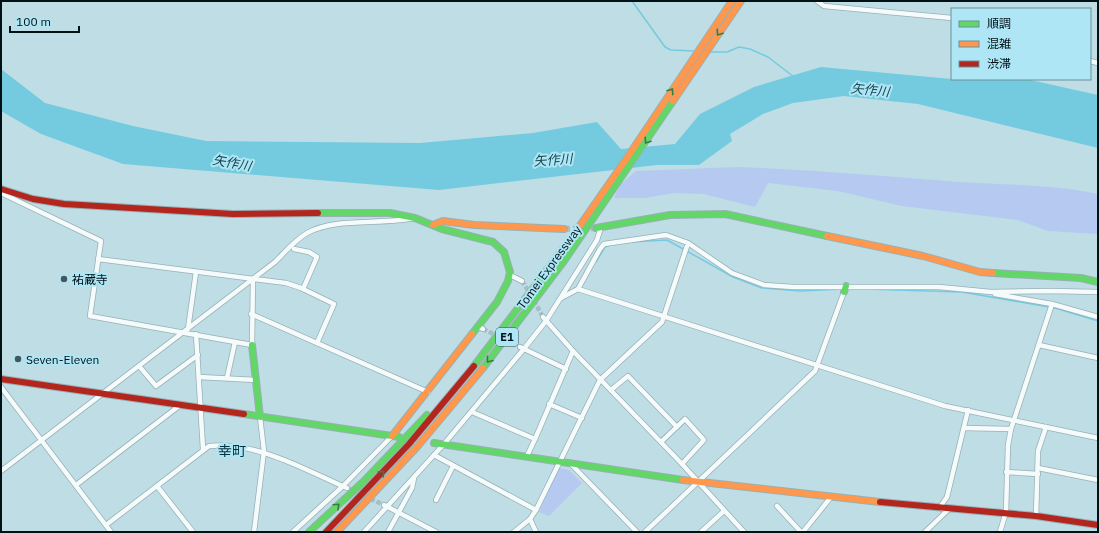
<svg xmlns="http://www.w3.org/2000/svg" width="1099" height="533" font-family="'IBM Plex Sans','Noto Sans JP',sans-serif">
	<rect width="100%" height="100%" fill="#bfdde5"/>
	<g fill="#b5c9f1">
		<path d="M 737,167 C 811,170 885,176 959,182 C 1005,185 1052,184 1098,194 L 1098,234 L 1048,231 L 1018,220 L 902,206 L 838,191 L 768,183 L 755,207 L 704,194 L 674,193 L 644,198 L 614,198 L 621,184 L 636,171 Z"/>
		<path d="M 559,468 L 569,470 L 582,483 L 549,516 L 539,512 Z"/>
	</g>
	<path fill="#74cbdf" d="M 821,67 L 963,80 L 1026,79 L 1098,95 L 1098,148 L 918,104 L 844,96 L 793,103 L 763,114 L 730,134 L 732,141 L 699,165 L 657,165 L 439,190 L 123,164 L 41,134 L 1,111 L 1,69 L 45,103 L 133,126 L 206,141 L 420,143 L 533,133 L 597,122 L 621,149 L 675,144 L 700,114 L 754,87 Z"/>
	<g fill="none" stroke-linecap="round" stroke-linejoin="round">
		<g stroke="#74cbdf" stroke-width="1.5">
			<path d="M 632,1 L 665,47 L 671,50 L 694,51"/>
			<path d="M 709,52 L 727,52 L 739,47 L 750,49 L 768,57 L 794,77"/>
			<path d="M 631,242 L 667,240 L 733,277 L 762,288 L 801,291 L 843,289"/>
			<path d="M 596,262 L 605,247 L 610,245"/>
			<path d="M 863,289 L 962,292 L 1055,308 L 1098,321"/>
		</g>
		<g stroke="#a2bec6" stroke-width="4.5" stroke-dasharray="4.5 2" stroke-linecap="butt">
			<path d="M 522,281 L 531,295"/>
			<path d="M 534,301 L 543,317"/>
			<path d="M 483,329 L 520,347"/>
			<path d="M 347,488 L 384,505"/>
		</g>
		<path stroke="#a2bec6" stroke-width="6" stroke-dasharray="6 3" stroke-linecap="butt" d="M 564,229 L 596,228"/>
		<defs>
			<g id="street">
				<path d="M 817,1 L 824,6 L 952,18"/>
				<path d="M 1090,61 L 1098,63"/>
				<path d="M 1,193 L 101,241 L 90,316 L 252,345 L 253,280"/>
				<path d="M 688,243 L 732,273 L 764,285 L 793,287 L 939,287 L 991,292 L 1051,291 L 1098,292"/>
				<path d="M 294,249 L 309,252 L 317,257 L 303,289"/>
				<path d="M 98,259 L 286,283 L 301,288 L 334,304 L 317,343"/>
				<path d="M 510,275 L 522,281"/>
				<path d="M 995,294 L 1052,304 L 1098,317"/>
				<path d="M 561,298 L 578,289 L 945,406 L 1098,438"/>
				<path d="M 251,314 L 428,392"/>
				<path d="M 543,317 L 573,351 L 682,464 L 744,532"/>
				<path d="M 479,327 L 483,329"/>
				<path d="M 188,329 L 196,272"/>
				<path d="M 196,334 L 203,449"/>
				<path d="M 1039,345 L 1098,358"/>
				<path d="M 520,347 L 566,369"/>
				<path d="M 139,366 L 156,386 L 198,355"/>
				<path d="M 199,377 L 256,380"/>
				<path d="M 227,378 L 235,342"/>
				<path d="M 1,387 L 111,532"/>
				<path d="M 611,390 L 628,376 L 677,427"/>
				<path d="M 549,404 L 582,418"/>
				<path d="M 472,412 L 535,439 L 573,351"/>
				<path d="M 964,428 L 1011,429"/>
				<path d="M 661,442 L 685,419 L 704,440 L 682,464"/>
				<path d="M 434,455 L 536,510"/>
				<path d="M 527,456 L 535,439"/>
				<path d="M 570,463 L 637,532"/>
				<path d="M 1038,468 L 1098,480"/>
				<path d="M 1,471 L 275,262 C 285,252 295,240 307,233 C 335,217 383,225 414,218"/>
				<path d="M 1006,472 L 1038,474"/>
				<path d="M 76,485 L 179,406"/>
				<path d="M 157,486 L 193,532"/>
				<path d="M 436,500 L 453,466"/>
				<path d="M 384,505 L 436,532"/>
				<path d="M 777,506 L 801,532"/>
				<path d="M 942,509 L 942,504 L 947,497 L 968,410"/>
				<path d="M 1036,516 L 1038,451 L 1046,427"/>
				<path d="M 530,519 L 536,532"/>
				<path d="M 106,525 L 209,446 C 259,442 303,469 347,488"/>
				<path d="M 254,532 L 264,451 L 260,417"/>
				<path d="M 293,532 L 343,486 L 392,436"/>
				<path d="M 364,532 L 444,444 L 523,350 L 546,321 L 597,240 L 601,227"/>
				<path d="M 388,532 L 412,488 L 414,478"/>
				<path d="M 514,532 L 530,519 L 536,510 L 600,380 L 662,322 L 688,243 L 666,235 L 604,244 L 600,249 L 578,289"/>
				<path d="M 645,532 L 815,371 L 844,292"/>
				<path d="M 701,532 L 724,511"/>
				<path d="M 803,532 L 831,497"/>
				<path d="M 925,532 L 949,509"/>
				<path d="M 1000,532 L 1006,512 L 1008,445 L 1011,429 L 1052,304"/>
			</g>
			<g id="fast">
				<path d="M 318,213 L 390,213 L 415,218 L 442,229 L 493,242 L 504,252 L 510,272 L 508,281 L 497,302 L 472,334"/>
				<path d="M 596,228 L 670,215 L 725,214 L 827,236"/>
				<path d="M 993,273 L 1081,278 L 1098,282"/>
				<path d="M 844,292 L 846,286"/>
				<path d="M 252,345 L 260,417"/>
				<path d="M 474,366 L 572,237"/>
				<path d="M 483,368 L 564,261 L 673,101"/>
				<path d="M 244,414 L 399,437"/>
				<path d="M 434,443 L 683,480"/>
				<path d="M 309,532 L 363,482 L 427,415"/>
			</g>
			<g id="slow">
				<path d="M 673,101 L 741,1"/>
				<path d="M 433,225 L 443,221 L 474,225 L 564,229"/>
				<path d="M 827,236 L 923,256 L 980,272 L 993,273"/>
				<path d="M 572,237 L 629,155 L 732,1"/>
				<path d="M 392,436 L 472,334"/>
				<path d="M 683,480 L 880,502"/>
				<path d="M 337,532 L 417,447 L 483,368"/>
			</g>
			<g id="jam">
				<path d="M 1,189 L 33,199 L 64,204 L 233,214 L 318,213"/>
				<path d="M 1,379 L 244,414"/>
				<path d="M 880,502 L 1036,516 L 1098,525"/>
				<path d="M 326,532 L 409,444 L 474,366"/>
			</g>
		</defs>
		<use href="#street" stroke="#98b0b6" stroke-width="6"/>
		<use href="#fast" stroke="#98b0b6" stroke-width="8"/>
		<use href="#slow" stroke="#98b0b6" stroke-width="8"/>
		<use href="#jam" stroke="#98b0b6" stroke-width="8"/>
		<use href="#street" stroke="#f5fafb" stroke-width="4.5"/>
		<use href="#fast" stroke="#63d668" stroke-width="6"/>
		<use href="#slow" stroke="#ff974d" stroke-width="6"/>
		<use href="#jam" stroke="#b3261e" stroke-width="6"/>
	</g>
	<defs><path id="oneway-chevron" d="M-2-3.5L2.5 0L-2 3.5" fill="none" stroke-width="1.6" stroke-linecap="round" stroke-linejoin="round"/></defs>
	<g stroke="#367d43">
		<use href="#oneway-chevron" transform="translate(719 33) rotate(124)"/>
		<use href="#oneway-chevron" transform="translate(671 91) rotate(-56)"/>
		<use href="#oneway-chevron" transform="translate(647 141) rotate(124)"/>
		<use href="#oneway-chevron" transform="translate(489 360) rotate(128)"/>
		<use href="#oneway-chevron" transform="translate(382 473) rotate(-47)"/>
		<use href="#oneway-chevron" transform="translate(337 506) rotate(-43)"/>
	</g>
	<g fill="#43585e" stroke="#afe6f5" stroke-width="1.5">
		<circle cx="64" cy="279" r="4"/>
		<circle cx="18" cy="359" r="4"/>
	</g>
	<g text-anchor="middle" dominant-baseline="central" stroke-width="4" stroke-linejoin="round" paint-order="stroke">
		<rect fill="#afe6f5" stroke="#345159" stroke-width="1" x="496" y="328" width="22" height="18" rx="3"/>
		<g font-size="11" font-weight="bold" fill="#001116">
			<text x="507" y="337">E1</text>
		</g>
		<g font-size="12" fill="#001116" stroke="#afe6f5">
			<text transform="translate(549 267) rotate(-54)">Tomei Expressway</text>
		</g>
		<g font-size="12" fill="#001116" stroke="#afe6f5" text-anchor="start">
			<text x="72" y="279">祐蔵寺</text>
			<text x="26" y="359">Seven-Eleven</text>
		</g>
		<g font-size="13" font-style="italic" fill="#174853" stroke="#afe6f5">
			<text transform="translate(870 90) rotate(6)">矢作川</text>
			<text transform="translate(553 160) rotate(-4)">矢作川</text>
			<text transform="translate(232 163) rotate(10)">矢作川</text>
		</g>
		<g font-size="14" fill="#07323b" stroke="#afe6f5">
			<text x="232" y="451">幸町</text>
		</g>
	</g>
	<rect width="1099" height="533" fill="none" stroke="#001116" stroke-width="4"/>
	<rect x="951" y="8" width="140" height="72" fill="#afe6f5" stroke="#69919c"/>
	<rect x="959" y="21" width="20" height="6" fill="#63d668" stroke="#69919c"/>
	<text x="987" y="28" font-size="12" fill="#001116">順調</text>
	<rect x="959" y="41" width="20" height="6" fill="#ff974d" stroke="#69919c"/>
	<text x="987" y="48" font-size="12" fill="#001116">混雑</text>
	<rect x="959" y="61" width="20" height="6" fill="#b3261e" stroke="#69919c"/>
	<text x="987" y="68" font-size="12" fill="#001116">渋滞</text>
	<path d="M10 26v6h69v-6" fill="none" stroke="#001116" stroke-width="2"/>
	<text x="16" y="26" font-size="12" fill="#001116" stroke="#afe6f5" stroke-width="3" paint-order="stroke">100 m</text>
</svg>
